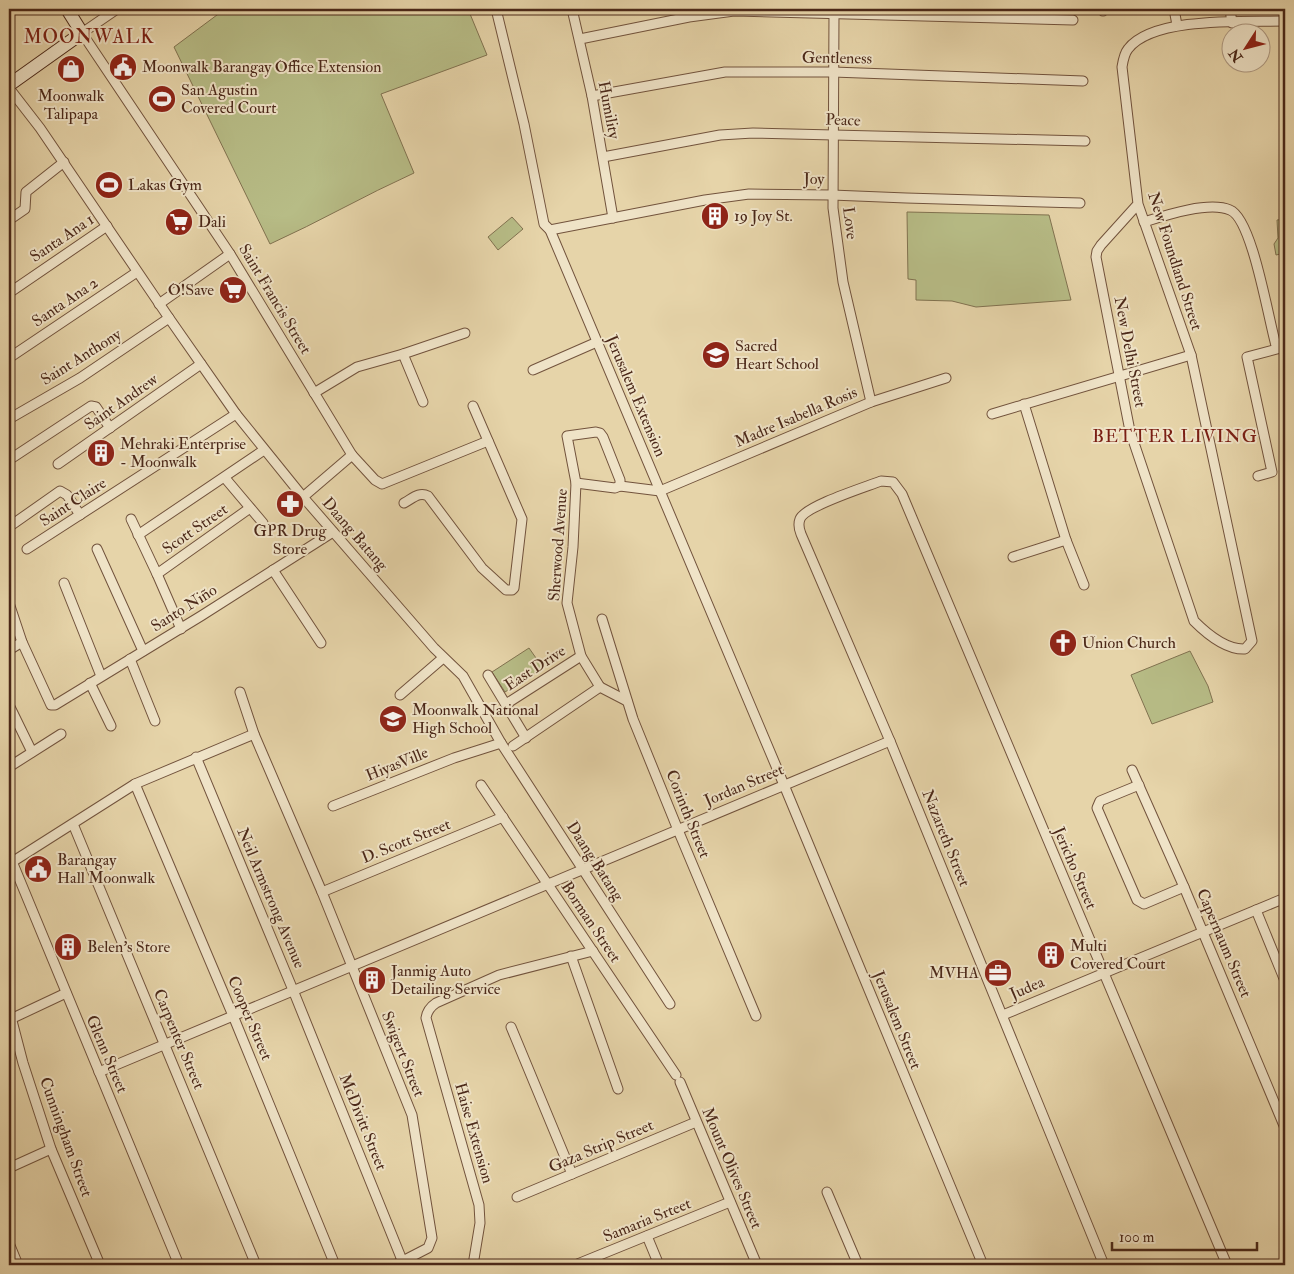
<svg xmlns="http://www.w3.org/2000/svg" width="1294" height="1274" font-family="'IM FELL Double Pica',serif">
	<rect width="100%" height="100%" fill="#e6d4a9"/>
	<filter id="stains"><feTurbulence type="fractalNoise" baseFrequency=".004" numOctaves="4"/><feColorMatrix values="0 0 0 0 .2 0 0 0 0 .09 0 0 0 0 .02 0 0 0 .5 -.17"/></filter>
	<radialGradient id="worn" r=".72"><stop offset=".6" stop-color="#630" stop-opacity="0"/><stop offset="1" stop-color="#630" stop-opacity=".3"/></radialGradient>
	<g fill="#b7bc86" stroke="#817250">
		<path d="M 225,9 L 468,9 L 487,55 L 381,94 L 414,173 C 365,195 319,222 270,244 L 174,47 Z"/>
		<path d="M 907,212 L 1049,215 L 1071,300 L 976,307 L 952,301 L 916,300 L 916,280 L 908,279 Z"/>
		<path d="M 512,217 L 523,229 L 498,250 L 488,237 Z"/>
		<path d="M 1285,219 L 1285,253 L 1276,255 L 1274,244 L 1278,238 L 1277,220 Z"/>
		<path d="M 529,648 L 543,668 L 505,692 L 492,672 Z"/>
		<path d="M 1190,651 L 1208,686 L 1213,702 L 1152,724 L 1131,675 Z"/>
	</g>
	<g fill="none" stroke-linecap="round" stroke-linejoin="round">
		<defs>
			<g id="street">
				<path d="M 117,9 L 82,33 L 230,254 L 352,455 L 375,480 L 382,484 L 488,441"/>
				<path d="M 496,9 L 524,124 L 544,224 L 550,230 L 784,785 L 983,1265"/>
				<path d="M 572,9 L 592,96 L 613,218"/>
				<path d="M 1103,9 L 1103,11"/>
				<path d="M 1174,9 L 1177,25"/>
				<path d="M 1230,9 L 1232,23"/>
				<path d="M 834,14 L 833,208 L 843,282 L 871,402"/>
				<path d="M 580,39 L 689,17 L 734,11 L 1073,20"/>
				<path d="M 9,88 L 40,128 L 169,318 L 236,414 L 303,497 L 434,648 L 463,676 L 501,743 L 670,1004"/>
				<path d="M 592,96 L 725,72 L 833,72 L 1083,81"/>
				<path d="M 603,157 L 720,135 L 753,133 L 1085,141"/>
				<path d="M 1138,204 L 1101,245 L 1097,251 L 1096,257 L 1130,431 L 1194,621 C 1207,634 1226,650 1245,649 L 1252,641 L 1191,355 L 1138,204 L 1122,67 C 1123,61 1124,54 1128,49 C 1153,16 1247,22 1285,21"/>
				<path d="M 9,220 L 25,209 L 26,192 L 64,162"/>
				<path d="M 1144,222 C 1166,215 1209,201 1230,210 C 1253,219 1269,324 1277,349 L 1247,357 L 1272,472 L 1258,476"/>
				<path d="M 550,230 L 705,200 L 749,194 L 832,195 L 906,198 L 1080,203"/>
				<path d="M 9,293 L 107,226"/>
				<path d="M 159,304 L 230,254"/>
				<path d="M 403,354 L 423,402"/>
				<path d="M 9,358 L 137,272"/>
				<path d="M 533,370 L 597,342"/>
				<path d="M 314,393 L 357,367 L 403,354 L 465,333"/>
				<path d="M 1024,404 L 1066,540 L 1084,585"/>
				<path d="M 992,414 L 1191,355"/>
				<path d="M 9,419 L 80,378 L 169,318"/>
				<path d="M 9,460 L 91,406 L 96,407 L 110,428"/>
				<path d="M 58,464 L 201,364"/>
				<path d="M 225,478 L 263,523"/>
				<path d="M 576,483 L 615,488 L 620,486 L 660,491 L 871,402 L 946,378"/>
				<path d="M 303,497 L 352,455"/>
				<path d="M 404,503 C 412,499 419,491 428,496 L 482,568 L 506,590 L 512,590 L 514,588 L 522,519 L 473,406"/>
				<path d="M 131,519 L 157,574 L 181,629"/>
				<path d="M 13,524 L 60,491 L 67,495 L 80,515"/>
				<path d="M 138,535 L 264,450"/>
				<path d="M 27,549 L 236,414"/>
				<path d="M 97,549 L 143,651"/>
				<path d="M 1013,557 L 1066,540"/>
				<path d="M 273,570 L 321,643"/>
				<path d="M 157,574 L 250,508"/>
				<path d="M 64,583 L 101,676"/>
				<path d="M 9,603 L 22,642 L 51,705 L 55,705 L 201,616 L 333,532"/>
				<path d="M 602,619 L 633,719 L 678,830 L 756,1016"/>
				<path d="M 9,650 L 22,642"/>
				<path d="M 130,659 L 155,721"/>
				<path d="M 488,675 L 526,738"/>
				<path d="M 90,683 L 111,726"/>
				<path d="M 600,687 L 581,656 L 567,603 L 573,547 L 576,483 L 567,436 L 596,432 L 600,433 L 603,437 L 620,480 L 620,486"/>
				<path d="M 600,687 L 627,701"/>
				<path d="M 240,692 L 254,734 L 322,892 L 412,1115 L 432,1238 L 428,1248 L 395,1265"/>
				<path d="M 400,695 L 443,658"/>
				<path d="M 506,704 L 581,656"/>
				<path d="M 9,705 L 32,752"/>
				<path d="M 513,746 L 600,687"/>
				<path d="M 196,757 L 293,990 L 404,1265"/>
				<path d="M 9,767 L 61,734"/>
				<path d="M 1132,770 L 1184,887 L 1285,1128"/>
				<path d="M 135,784 L 234,1018 L 335,1265"/>
				<path d="M 481,785 L 676,1075"/>
				<path d="M 1139,785 L 1100,801 L 1097,808 L 1137,900 L 1144,904 L 1184,887"/>
				<path d="M 333,806 L 454,758 L 501,743"/>
				<path d="M 73,824 L 256,1265"/>
				<path d="M 9,854 L 179,1265"/>
				<path d="M 9,864 L 135,784 L 254,734"/>
				<path d="M 322,892 L 503,817"/>
				<path d="M 1256,910 L 1285,981"/>
				<path d="M 571,956 L 618,1089"/>
				<path d="M 1003,1015 L 1285,898"/>
				<path d="M 11,1017 L 23,1063 L 51,1149 L 100,1265"/>
				<path d="M 9,1018 L 15,1017 L 66,993"/>
				<path d="M 511,1027 L 572,1174"/>
				<path d="M 99,1072 L 890,741"/>
				<path d="M 680,1082 L 757,1265"/>
				<path d="M 9,1168 L 51,1149"/>
				<path d="M 827,1192 L 858,1265"/>
				<path d="M 517,1197 L 696,1122"/>
				<path d="M 647,1236 L 659,1265"/>
				<path d="M 9,1243 L 18,1265"/>
				<path d="M 473,1265 L 480,1223 L 479,1205 L 426,1018 C 427,1011 430,1007 436,1003 L 499,975 L 593,951"/>
				<path d="M 575,1265 L 730,1202"/>
				<path d="M 1104,1265 L 890,741 L 801,534 C 799,529 798,524 800,519 C 805,506 866,487 881,481 L 893,482 L 902,494 L 1227,1265"/>
			</g>
			<path id="secondary" d="M 9,85 L 82,33 L 67,9"/>
		</defs>
		<use href="#street" stroke="#72533d" stroke-width="11"/>
		<use href="#secondary" stroke="#4b2819" stroke-width="14"/>
		<use href="#street" stroke="#efe3c7" stroke-width="9"/>
		<use href="#secondary" stroke="#efe3c7" stroke-width="12"/>
	</g>
	<defs>
		<symbol id="civic-disc" viewBox="-11 -11 22 22"><circle r="9.5" fill="#8f2418" stroke="#efe3c7"/><path d="M-.6-6.5H3V-4.5H.6V-3L4-1V1h2V6H-6V1h2V-1L-.6-3ZM-1.2 2.5V6h2.4V2.5Z" fill="#fff"/></symbol>
		<symbol id="shop-disc" viewBox="-11 -11 22 22"><circle r="9.5" fill="#8f2418" stroke="#efe3c7"/><path d="M-5-2.5h2.3a2.7 3.5 0 0 1 5.4 0H5L5.5 6h-11ZM-1.5-2.5h3a1.5 2.3 0 0 0-3 0Z" fill="#fff"/></symbol>
		<symbol id="stadium-disc" viewBox="-11 -11 22 22"><circle r="9.5" fill="#8f2418" stroke="#efe3c7"/><path d="M0-5a6.5 5 0 1 0 0 10a6.5 5 0 1 0 0-10ZM-3.5-1.8h7v3.6h-7Z" fill="#fff"/></symbol>
		<symbol id="building-disc" viewBox="-11 -11 22 22"><circle r="9.5" fill="#8f2418" stroke="#efe3c7"/><path d="M-4-6H4V6H1V3H-1V6H-4ZM-2.5-4.3h1.7v1.8h-1.7ZM.8-4.3h1.7v1.8H.8ZM-2.5-1h1.7V.8h-1.7ZM.8-1h1.7V.8H.8Z" fill="#fff"/></symbol>
		<symbol id="supermarket-disc" viewBox="-11 -11 22 22"><circle r="9.5" fill="#8f2418" stroke="#efe3c7"/><path d="M-6-5.5h2.5l.6 2H6L4.5 2H-2.5L-4.4-4H-6ZM-1.5 3.2a1.3 1.3 0 1 0 .1 0ZM3 3.2a1.3 1.3 0 1 0 .1 0Z" fill="#fff"/></symbol>
		<symbol id="school-disc" viewBox="-11 -11 22 22"><circle r="9.5" fill="#8f2418" stroke="#efe3c7"/><path d="M0-5L7-2L0 1L-7-2ZM-4 1L0 2.5L4 1V4Q0 6-4 4Z" fill="#fff"/></symbol>
		<symbol id="pharmacy-disc" viewBox="-11 -11 22 22"><circle r="9.5" fill="#8f2418" stroke="#efe3c7"/><path d="M-2-6h4v4h4v4h-4v4h-4v-4h-4v-4h4Z" fill="#fff"/></symbol>
		<symbol id="church-disc" viewBox="-11 -11 22 22"><circle r="9.5" fill="#8f2418" stroke="#efe3c7"/><path d="M-1.2-6h2.4v3.5h3.3v2.4h-3.3V6h-2.4V-.1h-3.3v-2.4h3.3Z" fill="#fff"/></symbol>
		<symbol id="office-disc" viewBox="-11 -11 22 22"><circle r="9.5" fill="#8f2418" stroke="#efe3c7"/><path d="M-6-3h4V-5.5h4V-3h4V5H-6ZM-1-4.5V-3h2v-1.5ZM-6 0V1H6V0Z" fill="#fff"/></symbol>
	</defs>
	<g fill-rule="evenodd">
		<use href="#civic-disc" x="107" y="51" width="32" height="32"/>
		<use href="#shop-disc" x="55" y="53" width="32" height="32"/>
		<use href="#stadium-disc" x="146" y="83" width="32" height="32"/>
		<use href="#stadium-disc" x="93" y="169" width="32" height="32"/>
		<use href="#building-disc" x="699" y="200" width="32" height="32"/>
		<use href="#supermarket-disc" x="163" y="206" width="32" height="32"/>
		<use href="#supermarket-disc" x="217" y="274" width="32" height="32"/>
		<use href="#school-disc" x="700" y="339" width="32" height="32"/>
		<use href="#building-disc" x="85" y="437" width="32" height="32"/>
		<use href="#pharmacy-disc" x="274" y="488" width="32" height="32"/>
		<use href="#church-disc" x="1047" y="627" width="32" height="32"/>
		<use href="#school-disc" x="377" y="703" width="32" height="32"/>
		<use href="#civic-disc" x="22" y="853" width="32" height="32"/>
		<use href="#building-disc" x="52" y="931" width="32" height="32"/>
		<use href="#building-disc" x="1035" y="939" width="32" height="32"/>
		<use href="#office-disc" x="982" y="957" width="32" height="32"/>
		<use href="#building-disc" x="356" y="964" width="32" height="32"/>
	</g>
	<g text-anchor="middle" dominant-baseline="central" stroke-width="4" stroke-linejoin="round" paint-order="stroke">
		<g font-size="16" fill="#4b2819" stroke="#efe3c7">
			<text transform="translate(837 58) rotate(1)">Gentleness</text>
			<text transform="translate(609 110) rotate(79)">Humility</text>
			<text transform="translate(843 120) rotate(2)">Peace</text>
			<text transform="translate(814 179) rotate(1)">Joy</text>
			<text transform="translate(850 223) rotate(83)">Love</text>
			<text transform="translate(62 238) rotate(-34)">Santa Ana 1</text>
			<text transform="translate(1175 261) rotate(72)">New Foundland Street</text>
			<text transform="translate(275 299) rotate(59)">Saint Francis Street</text>
			<text transform="translate(65 302) rotate(-34)">Santa Ana 2</text>
			<text transform="translate(1130 352) rotate(79)">New Delhi Street</text>
			<text transform="translate(81 357) rotate(-32)">Saint Anthony</text>
			<text transform="translate(636 396) rotate(67)">Jerusalem Extension</text>
			<text transform="translate(121 402) rotate(-35)">Saint Andrew</text>
			<text transform="translate(796 417) rotate(-23)">Madre Isabella Rosis</text>
			<text transform="translate(73 502) rotate(-33)">Saint Claire</text>
			<text transform="translate(195 529) rotate(-35)">Scott Street</text>
			<text transform="translate(355 534) rotate(49)">Daang Batang</text>
			<text transform="translate(558 545) rotate(-86)">Sherwood Avenue</text>
			<text transform="translate(184 608) rotate(-32)">Santo Niño</text>
			<text transform="translate(535 668) rotate(-33)">East Drive</text>
			<text transform="translate(397 764) rotate(-22)">HiyasVille</text>
			<text transform="translate(744 785) rotate(-23)">Jordan Street</text>
			<text transform="translate(688 814) rotate(68)">Corinth Street</text>
			<text transform="translate(946 838) rotate(68)">Nazareth Street</text>
			<text transform="translate(406 841) rotate(-22)">D. Scott Street</text>
			<text transform="translate(595 861) rotate(57)">Daang Batang</text>
			<text transform="translate(1075 868) rotate(67)">Jericho Street</text>
			<text transform="translate(271 898) rotate(67)">Neil Armstrong Avenue</text>
			<text transform="translate(591 922) rotate(56)">Borman Street</text>
			<text transform="translate(1224 943) rotate(67)">Capernaum Street</text>
			<text transform="translate(1027 988) rotate(-23)">Judea</text>
			<text transform="translate(250 1018) rotate(67)">Cooper Street</text>
			<text transform="translate(897 1020) rotate(68)">Jerusalem Street</text>
			<text transform="translate(179 1039) rotate(67)">Carpenter Street</text>
			<text transform="translate(107 1054) rotate(67)">Glenn Street</text>
			<text transform="translate(403 1054) rotate(68)">Swigert Street</text>
			<text transform="translate(363 1122) rotate(68)">McDivitt Street</text>
			<text transform="translate(474 1133) rotate(74)">Haise Extension</text>
			<text transform="translate(66 1137) rotate(70)">Cunningham Street</text>
			<text transform="translate(601 1146) rotate(-23)">Gaza Strip Street</text>
			<text transform="translate(732 1168) rotate(67)">Mount Olives Street</text>
			<text transform="translate(647 1220) rotate(-22)">Samaria Srteet</text>
		</g>
		<g font-size="16" fill="#4b2819" stroke="#efe3c7" text-anchor="start">
			<text x="142" y="67">Moonwalk Barangay Office Extension</text>
			<text x="181" y="90">San Agustin<tspan x="181" dy="18">Covered Court</tspan></text>
			<text x="71" y="96" text-anchor="middle">Moonwalk<tspan x="71" dy="18">Talipapa</tspan></text>
			<text x="128" y="185">Lakas Gym</text>
			<text x="734" y="216">19 Joy St.</text>
			<text x="198" y="222">Dali</text>
			<text x="214" y="290" text-anchor="end">O!Save</text>
			<text x="735" y="346">Sacred<tspan x="735" dy="18">Heart School</tspan></text>
			<text x="120" y="444">Mehraki Enterprise<tspan x="120" dy="18">- Moonwalk</tspan></text>
			<text x="290" y="531" text-anchor="middle">GPR Drug<tspan x="290" dy="18">Store</tspan></text>
			<text x="1082" y="643">Union Church</text>
			<text x="412" y="710">Moonwalk National<tspan x="412" dy="18">High School</tspan></text>
			<text x="57" y="860">Barangay<tspan x="57" dy="18">Hall Moonwalk</tspan></text>
			<text x="1070" y="946">Multi<tspan x="1070" dy="18">Covered Court</tspan></text>
			<text x="87" y="947">Belen's Store</text>
			<text x="391" y="971">Janmig Auto<tspan x="391" dy="18">Detailing Service</tspan></text>
			<text x="979" y="973" text-anchor="end">MVHA</text>
		</g>
		<g font-size="18" letter-spacing="1" fill="#7a1f14" stroke="#efe3c7">
			<text x="1175" y="436">BETTER LIVING</text>
		</g>
		<g font-size="19" letter-spacing="1" fill="#7a1f14" stroke="#efe3c7">
			<text x="89" y="37">MOONWALK</text>
		</g>
	</g>
	<rect width="1294" height="1274" fill="none" stroke="#e6d4a9" stroke-width="30"/>
	<rect x="10" y="10" width="1274" height="1254" fill="none" stroke="#4b2819" stroke-width="2.5"/>
	<rect x="15" y="15" width="1264" height="1244" fill="none" stroke="#4b2819"/>
	<g transform="translate(1246 48) rotate(234)"><circle r="24" fill="#efe3c7" stroke="#ad9881"/>
	<path d="M0-4L9 19L0 12L-9 19Z" fill="#8f2418"/>
	<text y="-8" font-size="14" font-weight="bold" text-anchor="middle" fill="#4b2819">N</text>
	</g>
	<path d="M1112 1242v8h145v-8" fill="none" stroke="#4b2819" stroke-width="2.5"/>
	<text x="1119" y="1242" font-size="15" fill="#4b2819" stroke="#efe3c7" stroke-width="4" paint-order="stroke">100 m</text>
	<rect width="100%" height="100%" filter="url(#stains)"/>
	<rect width="100%" height="100%" fill="url(#worn)"/>
</svg>
